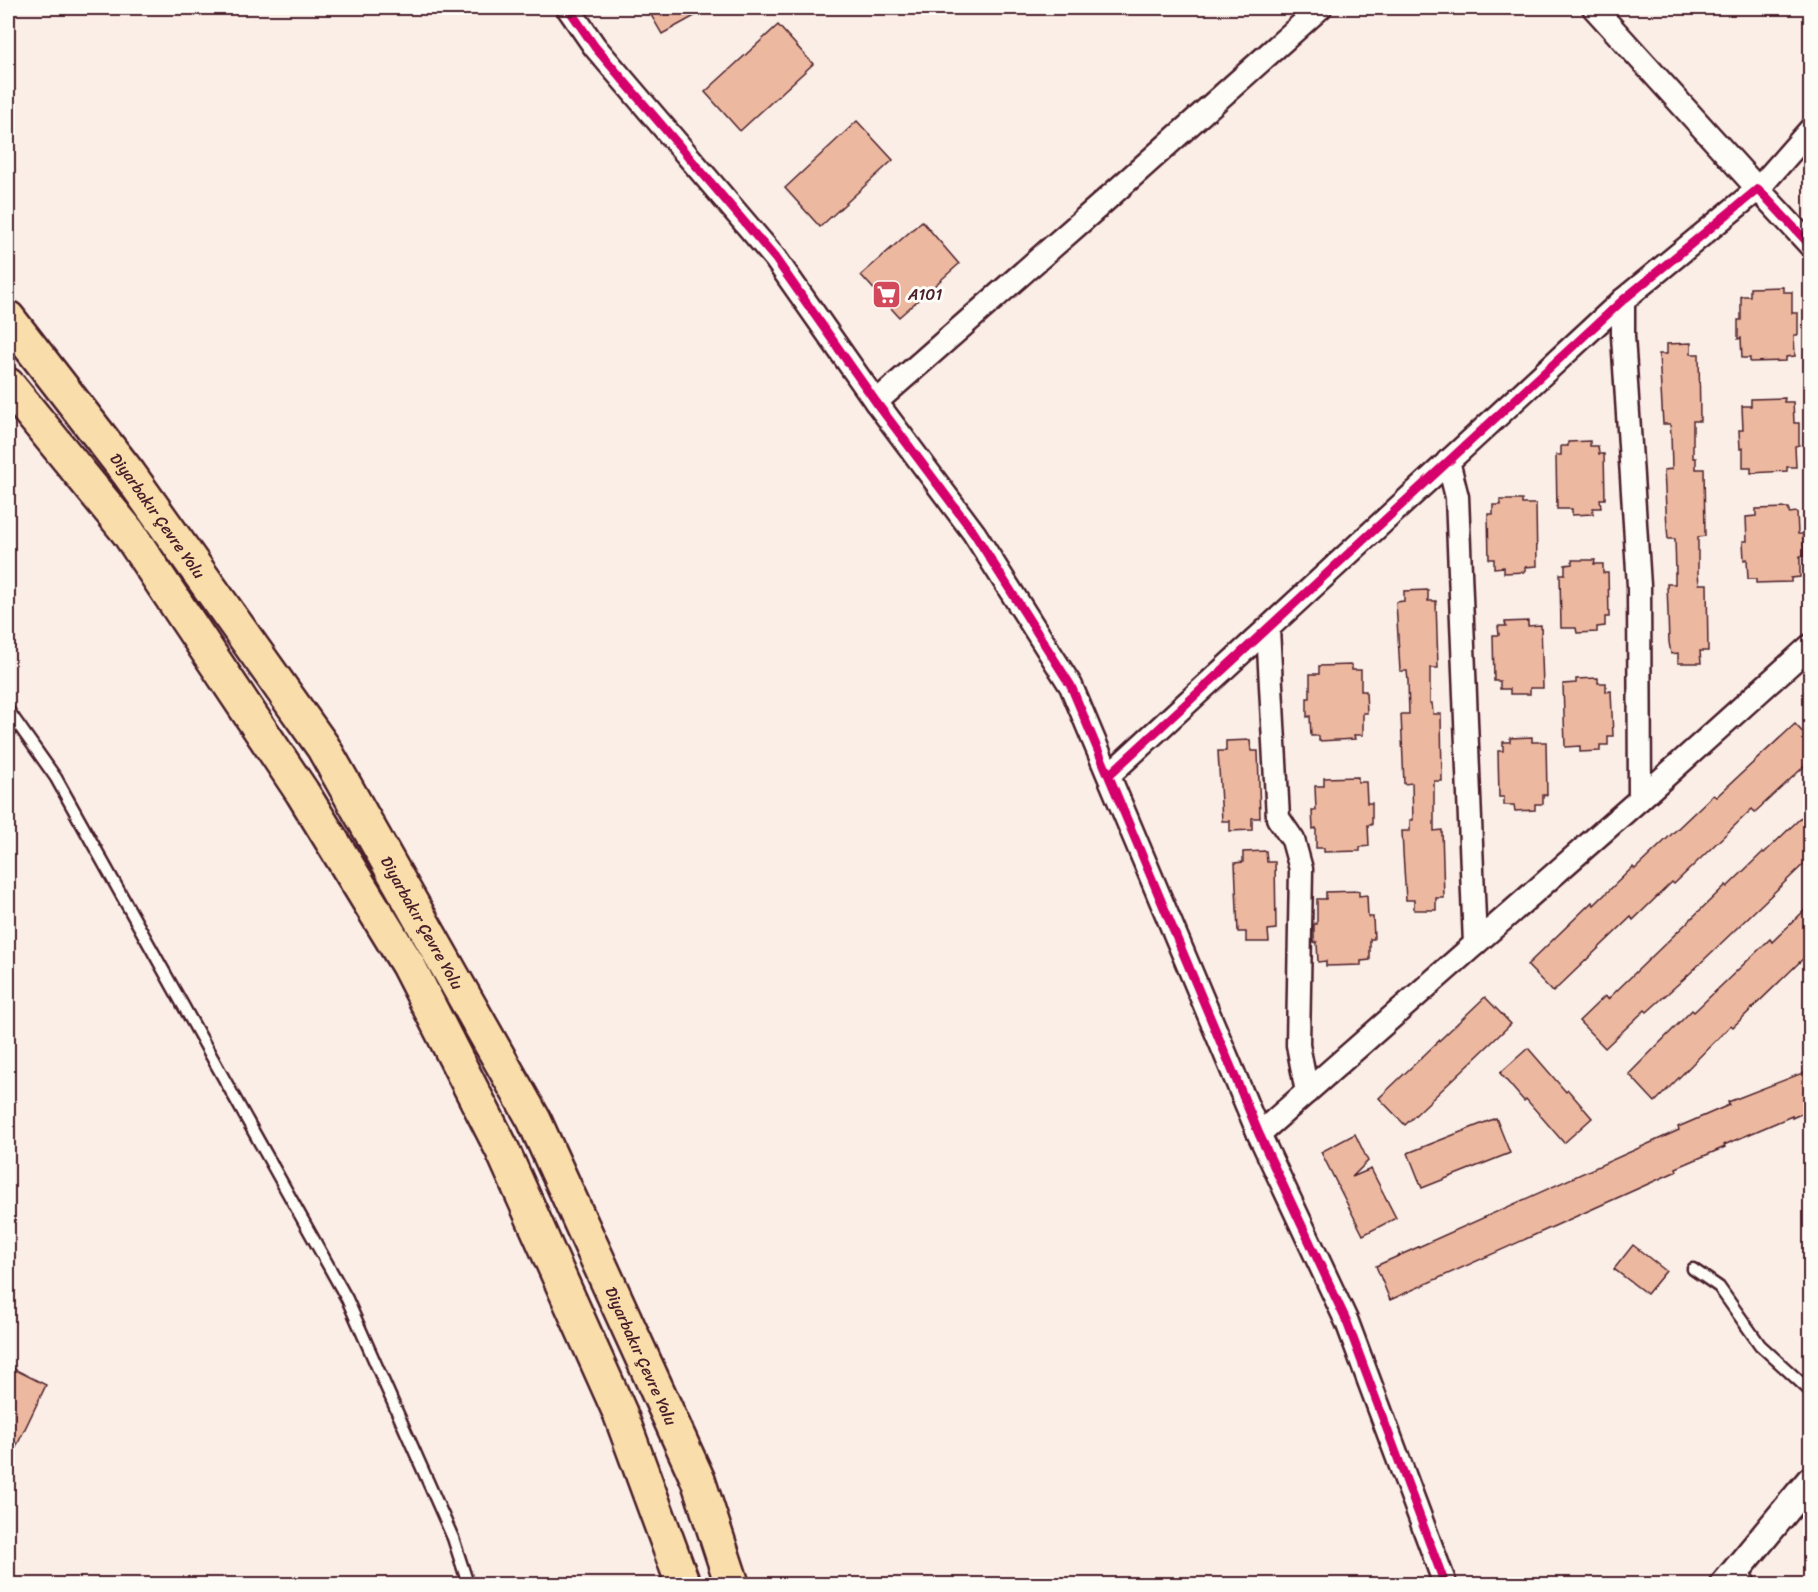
<svg xmlns="http://www.w3.org/2000/svg" width="1818" height="1592" font-family="Sriracha,sans-serif">
	<rect width="100%" height="100%" fill="#faeee6"/>
	<filter id="ink" filterUnits="userSpaceOnUse"><feTurbulence type="fractalNoise" baseFrequency=".0167" numOctaves="2"/><feDisplacementMap in="SourceGraphic" scale="12" xChannelSelector="R" yChannelSelector="G"/><feConvolveMatrix kernelMatrix="1 2 1 2 8 2 1 2 1" color-interpolation-filters="sRGB"/></filter>
	<g filter="url(#ink)">
		<g fill="#edb8a0" stroke="#4a1f2b" stroke-width="1.5">
			<path d="M 647,8 L 709,8 L 662,34 Z"/>
			<path d="M 778,25 L 813,64 L 740,131 L 705,92 Z"/>
			<path d="M 857,121 L 893,160 L 820,227 L 785,188 Z"/>
			<path d="M 922,221 L 959,264 L 899,317 L 861,275 Z"/>
			<path d="M 1783,287 L 1783,292 L 1792,292 L 1792,313 L 1798,313 L 1798,335 L 1794,335 L 1795,356 L 1786,357 L 1786,361 L 1750,362 L 1750,358 L 1742,358 L 1741,338 L 1738,339 L 1738,320 L 1741,320 L 1741,296 L 1750,296 L 1750,288 Z"/>
			<path d="M 1691,343 L 1691,354 L 1699,354 L 1700,421 L 1693,421 L 1693,458 L 1696,458 L 1696,469 L 1704,469 L 1705,536 L 1698,537 L 1698,573 L 1699,584 L 1707,584 L 1708,651 L 1700,651 L 1701,663 L 1678,663 L 1678,653 L 1671,654 L 1669,642 L 1667,584 L 1675,584 L 1675,573 L 1676,573 L 1675,539 L 1668,539 L 1667,528 L 1664,470 L 1672,469 L 1671,434 L 1670,424 L 1663,424 L 1659,354 L 1667,354 L 1667,344 Z"/>
			<path d="M 1785,398 L 1784,402 L 1793,402 L 1794,423 L 1799,423 L 1799,445 L 1795,446 L 1796,467 L 1787,467 L 1787,471 L 1751,473 L 1751,468 L 1743,468 L 1743,448 L 1740,449 L 1739,430 L 1743,430 L 1742,406 L 1751,406 L 1751,399 Z"/>
			<path d="M 1590,441 L 1590,446 L 1598,446 L 1599,454 L 1604,454 L 1605,499 L 1600,499 L 1601,508 L 1593,508 L 1593,514 L 1572,515 L 1572,509 L 1557,509 L 1556,455 L 1561,455 L 1561,446 L 1568,446 L 1568,442 Z"/>
			<path d="M 1500,500 L 1522,500 L 1522,504 L 1536,504 L 1537,566 L 1525,567 L 1525,572 L 1504,573 L 1504,567 L 1494,568 L 1494,559 L 1489,559 L 1488,514 L 1493,514 L 1493,505 L 1500,505 Z"/>
			<path d="M 1789,508 L 1789,513 L 1797,512 L 1798,534 L 1803,534 L 1804,556 L 1800,556 L 1800,577 L 1791,578 L 1791,582 L 1756,583 L 1756,579 L 1748,579 L 1747,559 L 1744,560 L 1743,541 L 1747,541 L 1746,517 L 1756,516 L 1756,509 Z"/>
			<path d="M 1572,560 L 1595,560 L 1594,564 L 1603,564 L 1603,573 L 1608,573 L 1609,617 L 1605,617 L 1605,626 L 1597,627 L 1597,632 L 1577,633 L 1576,628 L 1561,628 L 1560,574 L 1565,574 L 1565,565 L 1572,564 Z"/>
			<path d="M 1428,590 L 1428,601 L 1436,601 L 1438,668 L 1430,668 L 1430,703 L 1432,703 L 1433,714 L 1441,714 L 1442,781 L 1434,781 L 1434,831 L 1442,830 L 1444,898 L 1436,898 L 1436,910 L 1414,910 L 1414,900 L 1406,900 L 1403,852 L 1402,831 L 1410,831 L 1410,820 L 1413,820 L 1412,783 L 1404,784 L 1401,714 L 1409,714 L 1408,681 L 1407,671 L 1400,671 L 1396,602 L 1404,601 L 1404,591 Z"/>
			<path d="M 1528,621 L 1528,626 L 1541,625 L 1543,688 L 1530,688 L 1530,694 L 1510,694 L 1510,689 L 1500,689 L 1500,681 L 1494,681 L 1493,635 L 1499,635 L 1498,626 L 1506,626 L 1505,622 Z"/>
			<path d="M 1352,665 L 1352,670 L 1361,670 L 1361,691 L 1366,691 L 1367,713 L 1363,713 L 1363,735 L 1354,735 L 1355,739 L 1319,741 L 1319,736 L 1311,736 L 1310,716 L 1307,717 L 1307,698 L 1310,698 L 1310,674 L 1319,674 L 1319,666 Z"/>
			<path d="M 1598,678 L 1598,683 L 1606,683 L 1606,692 L 1611,691 L 1613,736 L 1608,736 L 1608,745 L 1600,745 L 1600,751 L 1580,752 L 1580,746 L 1565,747 L 1563,684 L 1576,683 L 1576,679 Z"/>
			<path d="M 1795,724 L 1810,740 L 1810,761 L 1755,812 L 1752,809 L 1674,884 L 1672,882 L 1633,920 L 1631,917 L 1553,992 L 1527,965 L 1592,902 L 1594,905 L 1633,867 L 1635,869 L 1713,795 L 1716,797 Z"/>
			<path d="M 1532,737 L 1532,742 L 1546,742 L 1547,795 L 1543,795 L 1543,804 L 1535,804 L 1535,810 L 1515,811 L 1514,805 L 1504,805 L 1504,797 L 1499,797 L 1498,751 L 1503,751 L 1503,742 L 1510,742 L 1510,738 Z"/>
			<path d="M 1250,740 L 1251,751 L 1258,751 L 1260,818 L 1252,818 L 1252,830 L 1230,831 L 1230,821 L 1222,821 L 1218,751 L 1226,751 L 1226,741 Z"/>
			<path d="M 1358,777 L 1358,782 L 1366,782 L 1367,803 L 1372,803 L 1372,825 L 1368,825 L 1369,846 L 1360,847 L 1360,851 L 1324,852 L 1324,848 L 1316,848 L 1316,828 L 1313,829 L 1312,810 L 1316,810 L 1315,786 L 1324,786 L 1324,778 Z"/>
			<path d="M 1810,809 L 1810,858 L 1686,977 L 1647,1012 L 1645,1010 L 1605,1048 L 1579,1021 L 1605,996 L 1608,999 L 1726,885 L 1727,887 L 1763,852 L 1764,853 Z"/>
			<path d="M 1266,851 L 1267,862 L 1275,862 L 1276,929 L 1268,930 L 1269,942 L 1246,942 L 1246,932 L 1238,932 L 1235,863 L 1243,862 L 1243,852 Z"/>
			<path d="M 1359,891 L 1359,896 L 1367,895 L 1368,917 L 1373,917 L 1374,939 L 1370,939 L 1370,960 L 1361,961 L 1361,965 L 1326,966 L 1326,961 L 1318,962 L 1317,942 L 1314,943 L 1314,924 L 1317,924 L 1317,899 L 1326,899 L 1326,892 Z"/>
			<path d="M 1810,905 L 1810,952 L 1733,1027 L 1731,1025 L 1655,1102 L 1629,1074 L 1692,1010 L 1694,1012 L 1770,939 L 1772,942 Z"/>
			<path d="M 1485,997 L 1511,1024 L 1405,1125 L 1379,1098 Z"/>
			<path d="M 1528,1048 L 1566,1092 L 1568,1090 L 1592,1118 L 1564,1143 L 1526,1099 L 1524,1101 L 1500,1073 Z"/>
			<path d="M 1810,1070 L 1810,1110 L 1792,1118 L 1792,1116 L 1724,1145 L 1725,1147 L 1676,1168 L 1677,1171 L 1390,1300 L 1376,1266 L 1679,1130 L 1678,1127 L 1729,1105 L 1728,1102 Z"/>
			<path d="M 1496,1118 L 1510,1153 L 1422,1188 L 1408,1153 Z"/>
			<path d="M 1355,1134 L 1368,1161 L 1352,1177 L 1371,1169 L 1396,1218 L 1363,1235 L 1321,1152 Z"/>
			<path d="M 1633,1245 L 1666,1271 L 1647,1294 L 1614,1269 Z"/>
			<path d="M 8,1366 L 46,1385 L 8,1464 Z"/>
		</g>
		<g fill="none" stroke-linecap="round" stroke-linejoin="round">
			<defs>
				<g id="service">
					<path d="M 8,710 L 56,778 L 347,1299 L 453,1538 L 468,1584"/>
					<path d="M 1693,1269 L 1719,1287 L 1760,1345 L 1810,1391"/>
					<path d="M 1740,1567 L 1751,1584"/>
				</g>
				<g id="minor">
					<path d="M 568,8 L 595,47 L 775,258 L 876,402 L 974,533 L 1071,686 L 1259,1134 L 1347,1322 L 1445,1584"/>
					<path d="M 1594,8 L 1758,189 L 1810,130"/>
					<path d="M 1623,300 L 1623,336 L 1639,586 L 1640,799"/>
					<path d="M 876,402 L 1099,206 L 1320,8"/>
					<path d="M 1448,461 L 1457,497 L 1475,944"/>
					<path d="M 1268,629 L 1278,818 L 1293,840 L 1301,869 L 1298,1045 L 1307,1092"/>
					<path d="M 1109,775 L 1623,300 L 1758,189 L 1810,245"/>
					<path d="M 1259,1134 L 1640,799 L 1810,646"/>
				</g>
				<path id="tertiary" d="M 1725,1584 L 1810,1481"/>
				<g id="trunk">
					<path id="s1" d="M 8,318 L 129,474 L 323,747 L 534,1120 L 698,1480 L 732,1584"/>
					<path d="M 8,385 L 128,532 L 302,792 L 408,965 L 502,1149 L 620,1413 L 683,1584"/>
				</g>
			</defs>
			<use href="#service" stroke="#4a1f2b" stroke-width="15"/>
			<use href="#minor" stroke="#4a1f2b" stroke-width="27"/>
			<use href="#tertiary" stroke="#4a1f2b" stroke-width="32"/>
			<use href="#trunk" stroke="#4a1f2b" stroke-width="38"/>
			<use href="#service" stroke="#fdfcf7" stroke-width="10"/>
			<use href="#minor" stroke="#fdfcf7" stroke-width="22"/>
			<use href="#tertiary" stroke="#fdfcf7" stroke-width="27"/>
			<use href="#trunk" stroke="#f9deab" stroke-width="33"/>
			<defs>
				<g id="cycleway">
					<path d="M 568,8 L 595,47 L 775,258 L 876,402 L 974,533 L 1071,686 L 1259,1134 L 1347,1322 L 1445,1584"/>
					<path d="M 1109,775 L 1623,300 L 1758,189 L 1810,245"/>
				</g>
			</defs>
			<use href="#cycleway" stroke="#fdfcf7" stroke-width="13"/>
			<use href="#cycleway" stroke="#d6006c" stroke-width="9"/>
		</g>
	</g>
	<defs>
		<symbol id="supermarket-square" viewBox="-11 -11 22 22"><rect x="-9" y="-9" width="18" height="18" rx="4" fill="#d1495b" stroke="#fdfcf7"/><path d="M-6-5.5h2.5l.6 2H6L4.5 2H-2.5L-4.4-4H-6ZM-1.5 3.2a1.3 1.3 0 1 0 .1 0ZM3 3.2a1.3 1.3 0 1 0 .1 0Z" fill="#fff"/></symbol>
	</defs>
	<g fill-rule="evenodd">
		<use href="#supermarket-square" x="870" y="278" width="33" height="33"/>
	</g>
	<g text-anchor="middle" dominant-baseline="central" stroke-width="6" stroke-linejoin="round" paint-order="stroke">
		<g font-size="16" fill="#4a1f2b" stroke="#fdfcf7" text-anchor="start">
			<text x="908" y="294">A101</text>
		</g>
		<g font-size="16" fill="#4a1f2b" stroke="#fdfcf7">
			<text stroke="none"><textPath href="#s1" startOffset="248">Diyarbakır Çevre Yolu</textPath></text>
			<text stroke="none"><textPath href="#s1" startOffset="734">Diyarbakır Çevre Yolu</textPath></text>
			<text stroke="none"><textPath href="#s1" startOffset="1220">Diyarbakır Çevre Yolu</textPath></text>
		</g>
	</g>
	<rect width="1818" height="1592" fill="none" stroke="#fdfcf7" stroke-width="30"/>
	<rect x="15" y="15" width="1788" height="1562" fill="none" stroke="#4a1f2b" stroke-width="2" filter="url(#ink)"/>
</svg>
